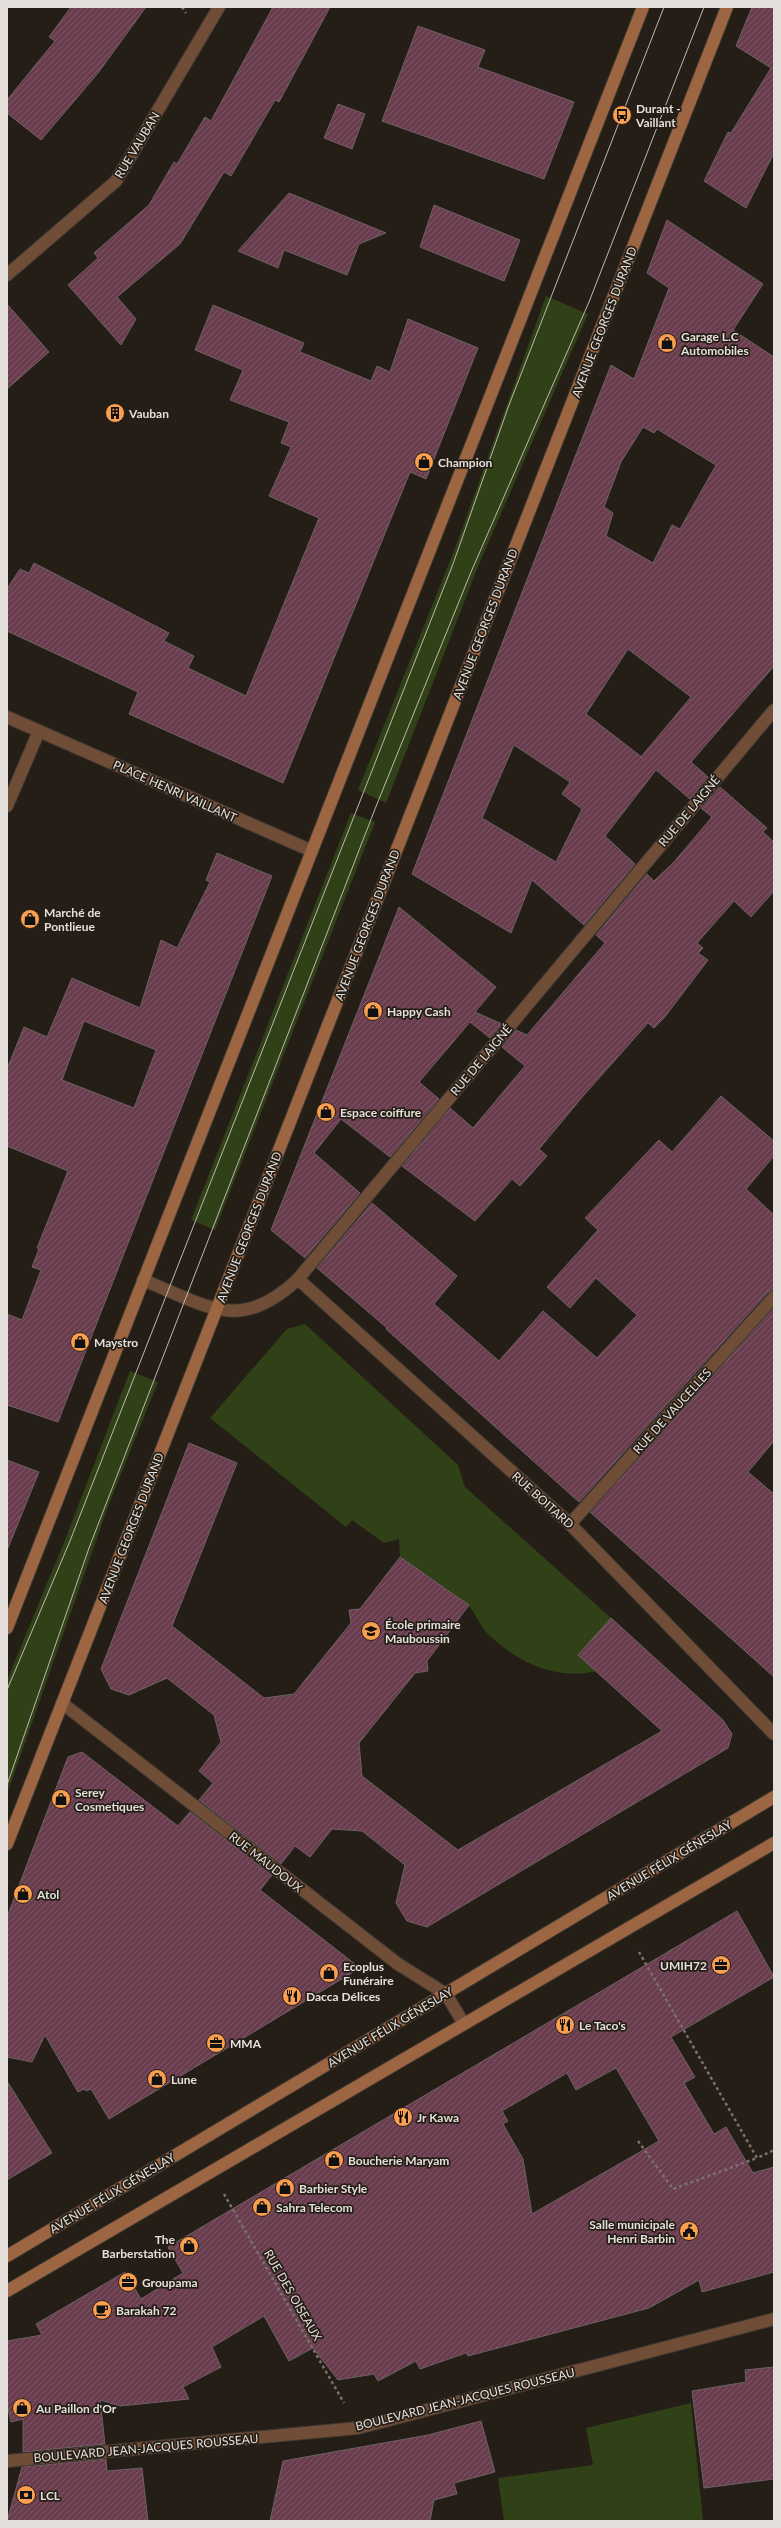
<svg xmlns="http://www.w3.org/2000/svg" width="781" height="2528" font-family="Lato,sans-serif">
	<defs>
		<pattern id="building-hatch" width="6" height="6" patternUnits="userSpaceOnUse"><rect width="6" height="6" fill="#693c4e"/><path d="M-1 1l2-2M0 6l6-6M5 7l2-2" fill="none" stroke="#7e5867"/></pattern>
	</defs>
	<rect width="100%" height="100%" fill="#251e17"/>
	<g fill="#314117">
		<path d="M 546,296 L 588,314 L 479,564 L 386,803 L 358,790 L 454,551 Z"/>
		<path d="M 351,813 L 375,822 L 215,1230 L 191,1220 Z"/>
		<path d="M 305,1324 L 458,1465 L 465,1487 L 611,1618 L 578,1655 L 596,1671 C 554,1681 515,1661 486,1632 C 479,1624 474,1610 467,1604 C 447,1587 422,1573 400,1557 L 399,1539 L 384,1543 L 352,1520 L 346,1527 L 210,1418 L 287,1329 Z"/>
		<path d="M 130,1371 L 158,1382 L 109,1504 L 7,1794 L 7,1680 L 65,1540 Z"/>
		<path d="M 691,2403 L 703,2521 L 504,2521 L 498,2478 L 593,2465 L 586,2428 Z"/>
	</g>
	<g fill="url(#building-hatch)" stroke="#6d6165" fill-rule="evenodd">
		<path d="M 71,7 L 146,7 L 98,73 L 41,140 L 7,113 L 7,100 L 55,41 L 49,37 Z"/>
		<path d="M 273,7 L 330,7 L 279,102 L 275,100 L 231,176 L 224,172 L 180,244 L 117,297 L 136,319 L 121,345 L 68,285 L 98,258 L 94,253 L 149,205 L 174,162 L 177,164 L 205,117 L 211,121 Z"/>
		<path d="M 752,7 L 774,7 L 774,153 L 746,208 L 704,181 L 728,132 L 731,133 L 771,68 L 736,46 Z"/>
		<path d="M 418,26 L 485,50 L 478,67 L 574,102 L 544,179 L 382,121 Z"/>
		<path d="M 338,104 L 365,114 L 352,149 L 324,138 Z"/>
		<path d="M 289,193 L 386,233 L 359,244 L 347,275 L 284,250 L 278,268 L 238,251 Z"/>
		<path d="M 434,205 L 520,240 L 504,281 L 420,247 Z"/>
		<path d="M 667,220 L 763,284 L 733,330 L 774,357 L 774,666 L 691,762 L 708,777 L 690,799 L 656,770 L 605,836 L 635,864 L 584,925 L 532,880 L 511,933 L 412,874 L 611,365 L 634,379 L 669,288 L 647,273 ZM 643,427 L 654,433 L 657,429 L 716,465 L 680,529 L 672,525 L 653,563 L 606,536 L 613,513 L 604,507 L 621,462 ZM 628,649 L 691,697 L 641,757 L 643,758 L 586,714 ZM 514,745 L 570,782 L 562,794 L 582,809 L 556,862 L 482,818 Z"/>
		<path d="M 7,304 L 49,352 L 7,389 Z"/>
		<path d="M 213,305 L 304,343 L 300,352 L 371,381 L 377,366 L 390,372 L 408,319 L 478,348 L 426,479 L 410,472 L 283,783 L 129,714 L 138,692 L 7,631 L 7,589 L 20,569 L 29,573 L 34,563 L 169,633 L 164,641 L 194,656 L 188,668 L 246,696 L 319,518 L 269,496 L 291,447 L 281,443 L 289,422 L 230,400 L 243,370 L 195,350 Z"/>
		<path d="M 720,787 L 767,828 L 763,832 L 774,842 L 774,891 L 751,917 L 734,901 L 697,943 L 703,948 L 698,953 L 708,960 L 664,1018 L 654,1028 L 648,1023 L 584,1095 L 539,1149 L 547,1156 L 520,1186 L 512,1179 L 475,1221 L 402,1166 L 450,1108 L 473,1128 L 525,1066 L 502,1047 L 516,1030 L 527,1035 L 605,943 L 596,935 L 647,874 L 654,881 L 674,862 L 712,817 L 701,808 Z"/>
		<path d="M 217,853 L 272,876 L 58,1422 L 7,1405 L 7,1314 L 22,1320 L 41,1270 L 32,1267 L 39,1249 L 37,1248 L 68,1171 L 7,1146 L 7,1069 L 24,1027 L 47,1037 L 72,978 L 140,1008 L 161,940 L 177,948 L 210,882 L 206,880 ZM 84,1021 L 156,1050 L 134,1108 L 62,1080 Z"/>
		<path d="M 399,907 L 496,987 L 475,1012 L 502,1024 L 490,1038 L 470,1022 L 419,1082 L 439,1099 L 390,1157 L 341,1119 L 314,1153 L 360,1193 L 305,1258 L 271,1230 Z"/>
		<path d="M 721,1096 L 774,1141 L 774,1156 L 746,1189 L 774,1215 L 774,1290 L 768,1292 L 579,1502 L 386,1329 L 387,1328 L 317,1268 L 372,1203 L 457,1276 L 434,1304 L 499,1361 L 543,1311 L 597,1358 L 637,1315 L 596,1278 L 570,1308 L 547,1287 L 598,1230 L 585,1218 L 659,1140 L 672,1152 Z"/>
		<path d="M 774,1308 L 774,1441 L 748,1472 L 774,1494 L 774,1677 L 590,1512 Z"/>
		<path d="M 189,1443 L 237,1463 L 172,1626 L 264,1698 L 294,1694 L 351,1623 L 349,1610 L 360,1609 L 400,1557 L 469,1605 L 427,1661 L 428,1671 L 415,1673 L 359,1743 L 362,1776 L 458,1850 L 662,1731 L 578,1655 L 611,1618 L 723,1720 L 732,1734 L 728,1748 L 427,1927 L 407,1921 L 396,1903 L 405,1865 L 362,1831 L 332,1829 L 310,1857 L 295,1846 L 281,1864 L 199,1800 L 213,1783 L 199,1771 L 221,1742 L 214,1715 L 167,1678 L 129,1695 L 111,1689 L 101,1669 Z"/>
		<path d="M 7,1460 L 39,1472 L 8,1548 L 7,1548 Z"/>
		<path d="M 82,1752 L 178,1826 L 190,1812 L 272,1875 L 260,1890 L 360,1968 L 109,2119 L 91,2089 L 86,2091 L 84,2089 L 78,2092 L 45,2035 L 32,2062 L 7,2057 L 7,1917 L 68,1757 Z"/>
		<path d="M 737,1911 L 774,1977 L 671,2037 L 695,2077 L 684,2083 L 714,2134 L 726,2127 L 753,2173 L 774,2167 L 774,2272 L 702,2292 L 699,2280 L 649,2308 L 468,2356 L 466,2353 L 420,2369 L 416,2361 L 378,2381 L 374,2374 L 338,2380 L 313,2348 L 289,2361 L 264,2316 L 212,2347 L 221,2367 L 183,2387 L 189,2399 L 120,2406 L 100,2400 L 105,2444 L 23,2452 L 23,2419 L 11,2422 L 7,2404 L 7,2341 L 42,2335 L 36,2324 L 125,2272 L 141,2299 L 183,2273 L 168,2247 ZM 616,2068 L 659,2141 L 532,2214 L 523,2159 L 503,2124 L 508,2121 L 502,2111 L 567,2073 L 576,2090 Z"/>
		<path d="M 7,2081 L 52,2153 L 7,2180 Z"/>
		<path d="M 774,2367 L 774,2479 L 704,2488 L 692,2391 L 746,2382 L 745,2370 Z"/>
		<path d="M 481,2421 L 495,2472 L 454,2483 L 457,2494 L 434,2500 L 430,2521 L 270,2521 L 283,2461 L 428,2435 Z"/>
		<path d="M 106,2459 L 107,2471 L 142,2468 L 148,2521 L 7,2521 L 22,2467 Z"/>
	</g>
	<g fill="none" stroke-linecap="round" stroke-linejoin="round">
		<defs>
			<g id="street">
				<path d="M 7,275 L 116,181 L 219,7"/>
				<path d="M 7,717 L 312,851"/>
				<path d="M 7,806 L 39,731"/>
				<path d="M 298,1279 L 570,1524 L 774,1734"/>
				<path d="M 143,1280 C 208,1306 240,1334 298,1279 L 774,710"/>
				<path d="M 570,1524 L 774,1297"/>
				<path d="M 62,1703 L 398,1964 L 446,1994 L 464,2024"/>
				<path d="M 7,2461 L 358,2428 L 774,2319"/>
			</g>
			<g id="secondary">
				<path d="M 7,1628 L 643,7"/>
				<path d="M 7,1844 L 727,7"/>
				<path d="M 7,2256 L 774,1797"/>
				<path d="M 7,2291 L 774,1843"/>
			</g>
		</defs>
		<use href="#street" stroke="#403932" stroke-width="14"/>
		<use href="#secondary" stroke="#403932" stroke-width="14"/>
		<g stroke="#78726b" stroke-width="2.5" stroke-dasharray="3 3" stroke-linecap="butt">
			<path d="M 182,7 L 186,13"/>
			<path d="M 639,1952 L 757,2158 L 774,2150"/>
			<path d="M 638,2141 L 673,2189 L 757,2158"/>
			<path d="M 224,2194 L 344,2403"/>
		</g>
		<use href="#street" stroke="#704d37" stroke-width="12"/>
		<use href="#secondary" stroke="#9d6642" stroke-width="12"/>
		<g stroke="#bdb7b2" stroke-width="1">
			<path d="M 7,1690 L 70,1541 L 453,564 L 509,405 L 664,7"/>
			<path d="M 7,1785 L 89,1548 L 375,809 L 471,572 L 589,302 L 704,7"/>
		</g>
	</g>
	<defs>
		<symbol id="bus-disc" viewBox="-11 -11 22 22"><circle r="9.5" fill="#fa9f4f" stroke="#251e17"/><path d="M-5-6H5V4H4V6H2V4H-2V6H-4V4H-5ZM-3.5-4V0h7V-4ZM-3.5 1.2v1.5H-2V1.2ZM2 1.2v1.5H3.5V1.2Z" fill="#111"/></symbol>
		<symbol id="shop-disc" viewBox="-11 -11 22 22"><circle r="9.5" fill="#fa9f4f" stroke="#251e17"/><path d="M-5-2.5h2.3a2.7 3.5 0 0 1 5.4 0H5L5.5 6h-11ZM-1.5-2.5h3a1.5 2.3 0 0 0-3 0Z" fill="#111"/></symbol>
		<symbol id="building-disc" viewBox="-11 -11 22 22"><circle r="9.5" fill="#fa9f4f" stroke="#251e17"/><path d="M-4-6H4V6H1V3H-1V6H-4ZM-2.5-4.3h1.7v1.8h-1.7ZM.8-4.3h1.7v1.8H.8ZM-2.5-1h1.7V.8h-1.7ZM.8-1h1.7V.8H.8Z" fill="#111"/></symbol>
		<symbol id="school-disc" viewBox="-11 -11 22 22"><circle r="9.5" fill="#fa9f4f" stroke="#251e17"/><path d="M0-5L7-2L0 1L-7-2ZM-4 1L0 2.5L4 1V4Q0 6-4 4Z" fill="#111"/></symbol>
		<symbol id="office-disc" viewBox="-11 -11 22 22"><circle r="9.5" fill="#fa9f4f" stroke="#251e17"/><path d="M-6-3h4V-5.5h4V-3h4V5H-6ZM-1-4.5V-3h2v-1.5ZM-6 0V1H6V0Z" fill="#111"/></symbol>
		<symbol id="restaurant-disc" viewBox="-11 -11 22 22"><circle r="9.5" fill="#fa9f4f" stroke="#251e17"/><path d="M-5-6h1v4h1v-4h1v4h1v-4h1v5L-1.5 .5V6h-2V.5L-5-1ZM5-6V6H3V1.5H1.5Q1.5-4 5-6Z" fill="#111"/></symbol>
		<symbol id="civic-disc" viewBox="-11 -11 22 22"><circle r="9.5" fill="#fa9f4f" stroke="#251e17"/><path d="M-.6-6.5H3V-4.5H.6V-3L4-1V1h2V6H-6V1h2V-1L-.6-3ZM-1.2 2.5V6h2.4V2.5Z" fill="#111"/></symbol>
		<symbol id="cafe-disc" viewBox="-11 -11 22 22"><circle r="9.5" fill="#fa9f4f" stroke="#251e17"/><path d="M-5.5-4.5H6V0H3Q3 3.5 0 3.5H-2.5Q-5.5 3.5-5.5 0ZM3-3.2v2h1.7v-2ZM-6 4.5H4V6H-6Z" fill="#111"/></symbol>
		<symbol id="bank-disc" viewBox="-11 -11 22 22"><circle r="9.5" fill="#fa9f4f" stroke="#251e17"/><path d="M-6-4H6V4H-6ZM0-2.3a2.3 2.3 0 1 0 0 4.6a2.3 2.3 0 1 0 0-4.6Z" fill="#111"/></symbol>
	</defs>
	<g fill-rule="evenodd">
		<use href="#bus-disc" x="611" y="104" width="22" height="22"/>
		<use href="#shop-disc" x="656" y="332" width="22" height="22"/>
		<use href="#building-disc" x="104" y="402" width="22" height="22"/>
		<use href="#shop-disc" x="413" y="451" width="22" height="22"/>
		<use href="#shop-disc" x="19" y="908" width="22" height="22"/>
		<use href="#shop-disc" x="362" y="1000" width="22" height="22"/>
		<use href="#shop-disc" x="315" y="1101" width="22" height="22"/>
		<use href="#shop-disc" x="69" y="1331" width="22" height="22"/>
		<use href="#school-disc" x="360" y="1620" width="22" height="22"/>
		<use href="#shop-disc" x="50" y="1788" width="22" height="22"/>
		<use href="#shop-disc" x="12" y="1883" width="22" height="22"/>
		<use href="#office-disc" x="710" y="1954" width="22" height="22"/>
		<use href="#shop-disc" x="318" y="1962" width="22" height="22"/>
		<use href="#restaurant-disc" x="281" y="1985" width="22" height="22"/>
		<use href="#restaurant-disc" x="554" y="2014" width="22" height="22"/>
		<use href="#office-disc" x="205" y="2032" width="22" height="22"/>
		<use href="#shop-disc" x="146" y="2068" width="22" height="22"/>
		<use href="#restaurant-disc" x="392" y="2106" width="22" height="22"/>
		<use href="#shop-disc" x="323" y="2149" width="22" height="22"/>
		<use href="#shop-disc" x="274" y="2177" width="22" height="22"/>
		<use href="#shop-disc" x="251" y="2196" width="22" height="22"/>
		<use href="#civic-disc" x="678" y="2220" width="22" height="22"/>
		<use href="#shop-disc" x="178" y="2235" width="22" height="22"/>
		<use href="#office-disc" x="117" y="2271" width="22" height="22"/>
		<use href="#cafe-disc" x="91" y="2299" width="22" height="22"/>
		<use href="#shop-disc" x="11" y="2397" width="22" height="22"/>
		<use href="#bank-disc" x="15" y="2484" width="22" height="22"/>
	</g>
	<g text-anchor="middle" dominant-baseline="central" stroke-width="3.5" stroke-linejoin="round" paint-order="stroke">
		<g font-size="12" font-weight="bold" fill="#e4dfda" stroke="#251e17" text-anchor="start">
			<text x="636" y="108">Durant -<tspan x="636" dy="14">Vaillant</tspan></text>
			<text x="681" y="336">Garage L.C<tspan x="681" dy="14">Automobiles</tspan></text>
			<text x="129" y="413">Vauban</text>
			<text x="438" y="462">Champion</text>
			<text x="44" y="912">Marché de<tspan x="44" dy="14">Pontlieue</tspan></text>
			<text x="387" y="1011">Happy Cash</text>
			<text x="340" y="1112">Espace coiffure</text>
			<text x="94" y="1342">Maystro</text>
			<text x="385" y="1624">École primaire<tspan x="385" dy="14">Mauboussin</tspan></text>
			<text x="75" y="1792">Serey<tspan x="75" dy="14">Cosmetiques</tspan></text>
			<text x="37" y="1894">Atol</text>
			<text x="707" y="1965" text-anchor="end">UMIH72</text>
			<text x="343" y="1966">Ecoplus<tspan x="343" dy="14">Funéraire</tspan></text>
			<text x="306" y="1996">Dacca Délices</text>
			<text x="579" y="2025">Le Taco's</text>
			<text x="230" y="2043">MMA</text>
			<text x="171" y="2079">Lune</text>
			<text x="417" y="2117">Jr Kawa</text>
			<text x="348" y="2160">Boucherie Maryam</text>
			<text x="299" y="2188">Barbier Style</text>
			<text x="276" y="2207">Sahra Telecom</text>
			<text x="675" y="2224" text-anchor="end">Salle municipale<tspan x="675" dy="14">Henri Barbin</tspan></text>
			<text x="175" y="2239" text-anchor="end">The<tspan x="175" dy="14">Barberstation</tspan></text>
			<text x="142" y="2282">Groupama</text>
			<text x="116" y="2310">Barakah 72</text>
			<text x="36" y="2408">Au Paillon d'Or</text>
			<text x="40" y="2495">LCL</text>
		</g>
		<g font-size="12" fill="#e4dfda" stroke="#251e17">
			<text transform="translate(137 145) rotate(-59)">RUE VAUBAN</text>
			<text transform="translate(604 322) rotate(-69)">AVENUE GEORGES DURAND</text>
			<text transform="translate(485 624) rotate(-69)">AVENUE GEORGES DURAND</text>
			<text transform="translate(175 791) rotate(24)">PLACE HENRI VAILLANT</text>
			<text transform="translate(689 811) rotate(-50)">RUE DE LAIGNÉ</text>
			<text transform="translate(367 925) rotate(-69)">AVENUE GEORGES DURAND</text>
			<text transform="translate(481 1060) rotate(-50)">RUE DE LAIGNÉ</text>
			<text transform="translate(249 1227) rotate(-69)">AVENUE GEORGES DURAND</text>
			<text transform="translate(672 1411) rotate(-48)">RUE DE VAUCELLES</text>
			<text transform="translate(543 1500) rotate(42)">RUE BOITARD</text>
			<text transform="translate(131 1528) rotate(-69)">AVENUE GEORGES DURAND</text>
			<text transform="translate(669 1860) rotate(-31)">AVENUE FÉLIX GÉNESLAY</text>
			<text transform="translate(266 1862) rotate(38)">RUE MAUDOUX</text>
			<text transform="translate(390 2027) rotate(-31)">AVENUE FÉLIX GÉNESLAY</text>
			<text transform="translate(112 2193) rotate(-31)">AVENUE FÉLIX GÉNESLAY</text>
			<text transform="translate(293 2295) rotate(60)">RUE DES OISEAUX</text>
			<text transform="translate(465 2399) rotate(-14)">BOULEVARD JEAN-JACQUES ROUSSEAU</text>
			<text transform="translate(146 2448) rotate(-5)">BOULEVARD JEAN-JACQUES ROUSSEAU</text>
		</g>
	</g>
	<rect width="781" height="2528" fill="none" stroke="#e4dfda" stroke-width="16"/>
</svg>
